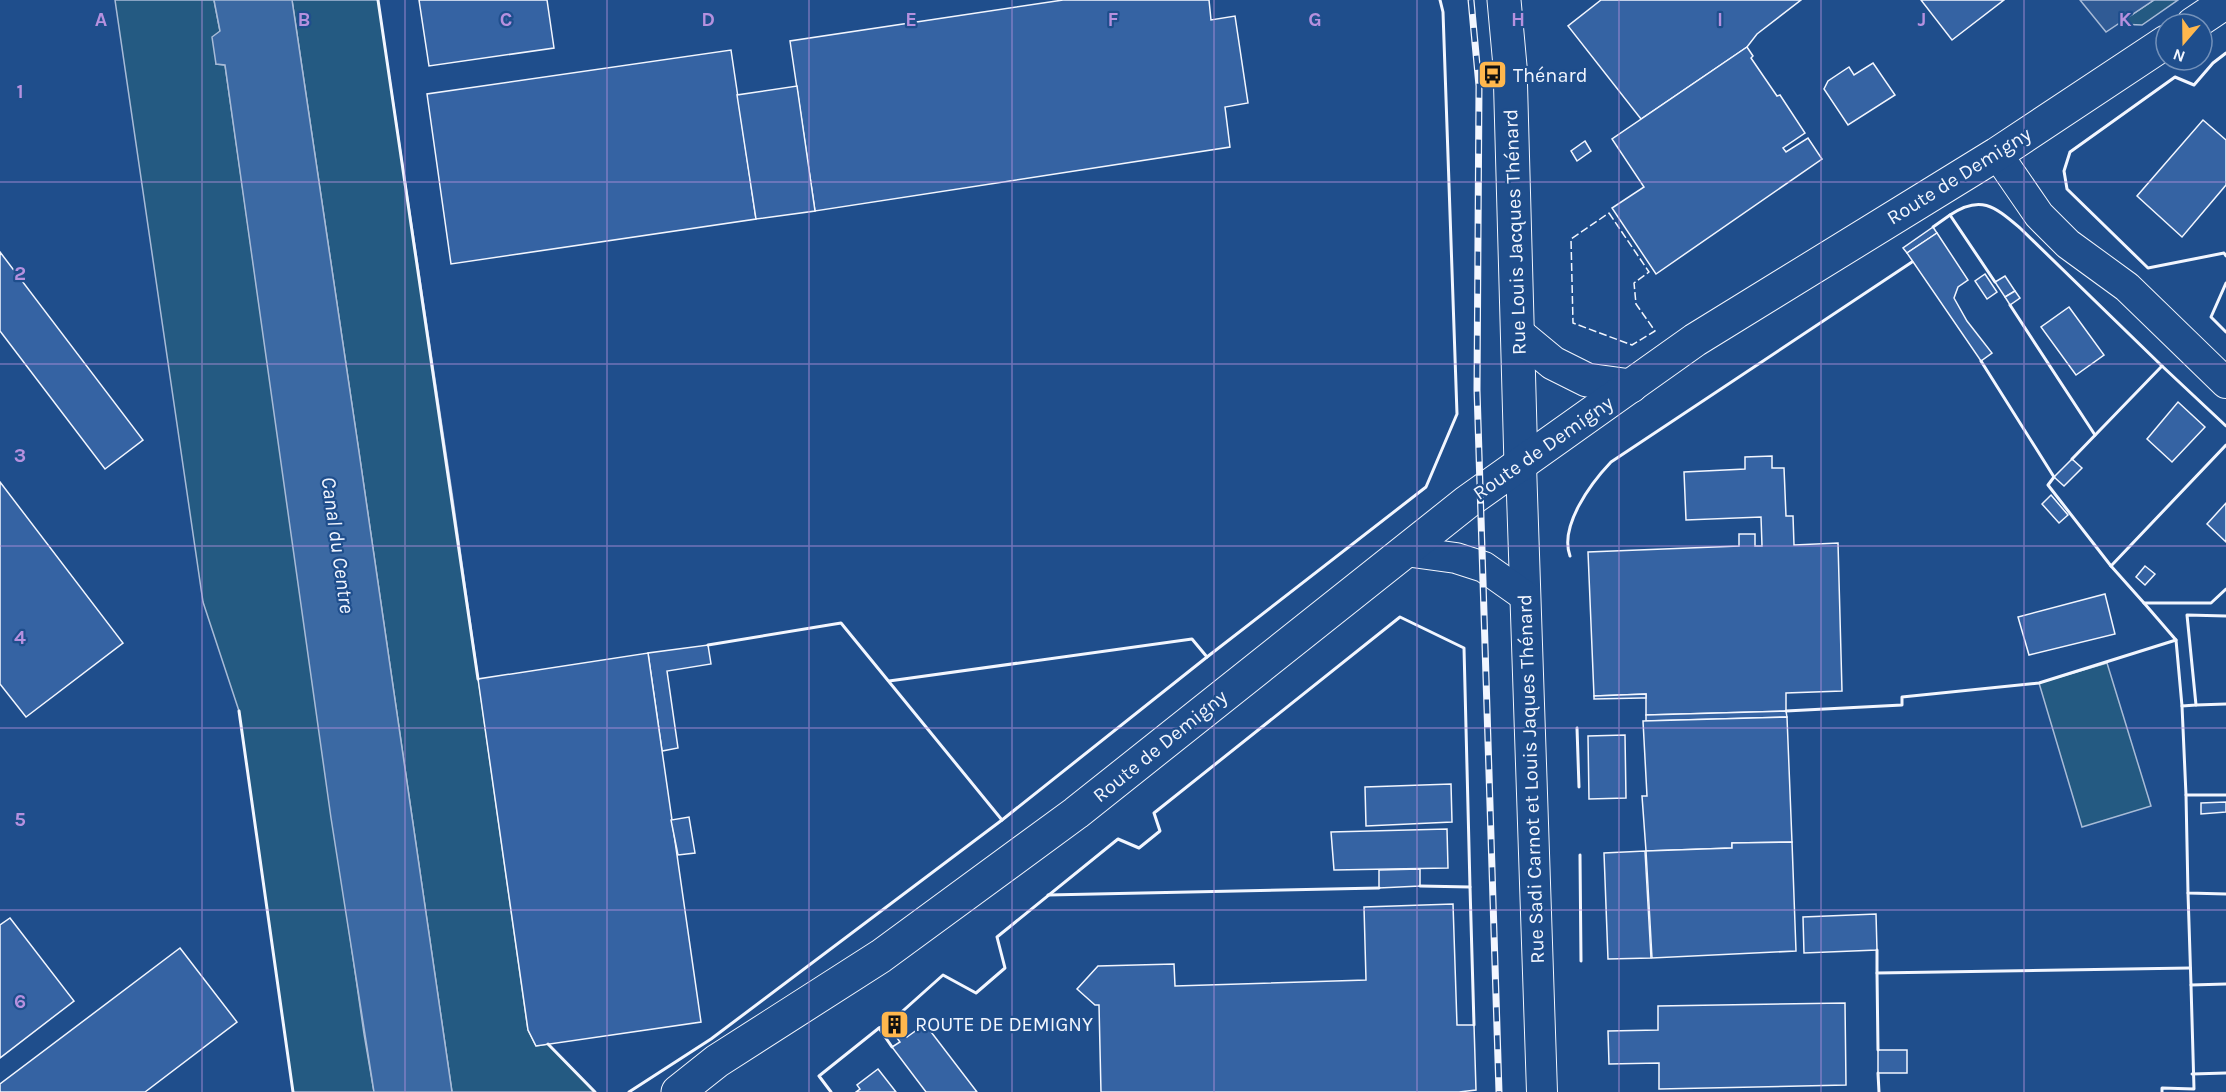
<svg xmlns="http://www.w3.org/2000/svg" width="2226" height="1092" font-family="Karla,sans-serif">
	<rect width="100%" height="100%" fill="#1f4e8c"/>
	<g fill="#245a82" stroke="#a8bbd7" stroke-width="1.5">
		<path d="M 115,0 L 214,0 L 220,31 L 216,64 L 225,65 L 364,1034 L 374,1092 L 293,1092 L 239,711 L 203,602 Z"/>
		<path d="M 292,0 L 378,0 L 452,493 L 528,1030 L 536,1046 L 548,1044 L 595,1092 L 452,1092 L 359,452 Z"/>
		<path d="M 2154,0 L 2178,0 L 2142,25 L 2118,24 Z"/>
		<path d="M 2107,663 L 2151,806 L 2082,827 L 2039,683 Z"/>
	</g>
	<path fill="#305b95" stroke="#a8bbd7" stroke-width="1.5" d="M 2080,0 L 2154,0 L 2106,32 Z"/>
	<path fill="#3b69a3" stroke="#a8bbd7" stroke-width="1.5" d="M 214,0 L 292,0 L 359,452 L 452,1092 L 374,1092 L 331,818 L 225,65 L 216,64 L 212,37 L 220,31 Z"/>
	<g fill="#3563a3" stroke="#f2f6ff" stroke-width="1.5">
		<path d="M 419,0 L 547,0 L 554,48 L 429,66 Z"/>
		<path d="M 1063,0 L 1209,0 L 1211,20 L 1235,16 L 1248,103 L 1225,107 L 1230,147 L 815,211 L 790,41 Z"/>
		<path d="M 1601,0 L 1801,0 L 1757,34 L 1747,47 L 1641,119 L 1568,26 Z"/>
		<path d="M 1921,0 L 2004,0 L 1952,40 Z"/>
		<path d="M 1747,47 L 1753,56 L 1751,58 L 1777,96 L 1780,95 L 1805,133 L 1783,148 L 1786,152 L 1808,138 L 1822,159 L 1656,274 L 1612,208 L 1644,187 L 1612,139 Z"/>
		<path d="M 731,50 L 756,219 L 451,264 L 427,94 Z"/>
		<path d="M 1873,63 L 1895,95 L 1848,125 L 1824,89 L 1828,81 L 1849,67 L 1854,75 Z"/>
		<path d="M 797,86 L 815,211 L 756,219 L 737,95 Z"/>
		<path d="M 2203,120 L 2226,140 L 2226,185 L 2182,237 L 2137,196 Z"/>
		<path d="M 1585,141 L 1591,151 L 1577,161 L 1571,151 Z"/>
		<path d="M 1933,227 L 1937,233 L 1907,253 L 1903,248 Z"/>
		<path d="M 1937,233 L 1968,280 L 1958,287 L 1954,298 L 1967,321 L 1992,353 L 1981,361 L 1907,253 Z"/>
		<path d="M 0,252 L 143,440 L 105,469 L 0,331 Z"/>
		<path d="M 1985,274 L 1997,292 L 1987,299 L 1975,281 Z"/>
		<path d="M 2005,276 L 2015,291 L 2005,297 L 1995,282 Z"/>
		<path d="M 2015,291 L 2020,298 L 2010,305 L 2005,297 Z"/>
		<path d="M 2069,307 L 2104,355 L 2076,375 L 2041,327 Z"/>
		<path d="M 2178,402 L 2205,427 L 2172,462 L 2147,439 Z"/>
		<path d="M 1772,456 L 1772,468 L 1784,468 L 1786,516 L 1793,516 L 1794,545 L 1838,543 L 1842,691 L 1786,693 L 1786,711 L 1646,715 L 1646,694 L 1594,696 L 1588,552 L 1739,546 L 1739,534 L 1755,534 L 1755,546 L 1762,546 L 1761,517 L 1686,520 L 1684,472 L 1745,469 L 1745,457 Z"/>
		<path d="M 2072,459 L 2082,468 L 2064,486 L 2054,477 Z"/>
		<path d="M 0,482 L 123,643 L 26,717 L 0,684 Z"/>
		<path d="M 2051,495 L 2068,515 L 2059,523 L 2042,504 Z"/>
		<path d="M 2226,503 L 2226,542 L 2207,524 Z"/>
		<path d="M 2145,566 L 2155,574 L 2145,585 L 2136,577 Z"/>
		<path d="M 2105,594 L 2115,634 L 2029,655 L 2018,617 Z"/>
		<path d="M 708,645 L 711,664 L 667,671 L 678,748 L 662,751 L 648,653 Z"/>
		<path d="M 648,653 L 701,1022 L 536,1046 L 528,1030 L 478,679 Z"/>
		<path d="M 1646,694 L 1646,698 L 1642,698 L 1594,699 L 1594,696 Z"/>
		<path d="M 1786,711 L 1787,717 L 1646,721 L 1646,715 Z"/>
		<path d="M 1787,717 L 1792,842 L 1732,843 L 1732,848 L 1646,851 L 1642,796 L 1647,796 L 1643,721 Z"/>
		<path d="M 1625,735 L 1626,798 L 1589,799 L 1588,736 Z"/>
		<path d="M 1451,784 L 1452,822 L 1366,826 L 1365,787 Z"/>
		<path d="M 2226,802 L 2226,812 L 2201,814 L 2201,803 Z"/>
		<path d="M 689,817 L 695,853 L 678,855 L 671,820 Z"/>
		<path d="M 1447,829 L 1448,868 L 1334,870 L 1331,832 Z"/>
		<path d="M 1792,842 L 1796,951 L 1652,958 L 1646,851 L 1732,848 L 1732,843 Z"/>
		<path d="M 1645,851 L 1651,958 L 1608,959 L 1604,853 Z"/>
		<path d="M 1420,869 L 1420,886 L 1379,888 L 1379,870 Z"/>
		<path d="M 1453,904 L 1457,1025 L 1474,1025 L 1476,1090 L 1459,1092 L 1101,1092 L 1099,1005 L 1095,1005 L 1077,989 L 1098,966 L 1174,964 L 1175,986 L 1366,980 L 1364,907 Z"/>
		<path d="M 1876,914 L 1877,950 L 1804,953 L 1803,917 Z"/>
		<path d="M 10,918 L 74,1001 L 0,1058 L 0,925 Z"/>
		<path d="M 180,948 L 237,1022 L 145,1092 L 0,1092 L 0,1084 Z"/>
		<path d="M 1845,1003 L 1846,1085 L 1659,1089 L 1659,1063 L 1609,1064 L 1608,1031 L 1658,1030 L 1658,1006 Z"/>
		<path d="M 896,1017 L 902,1023 L 893,1031 L 887,1024 Z"/>
		<path d="M 925,1024 L 977,1092 L 926,1092 L 892,1047 L 900,1042 L 897,1038 L 904,1033 L 907,1037 Z"/>
		<rect x="1878" y="1050" width="29" height="23"/>
		<path d="M 878,1069 L 896,1092 L 856,1092 L 860,1089 L 857,1085 Z"/>
	</g>
	<g fill="none" stroke-linecap="round" stroke-linejoin="round">
		<defs>
			<g id="minor">
				<path d="M 1997,154 L 2039,215 L 2068,244 L 2127,287 L 2226,383"/>
				<path d="M 1521,465 L 1542,1092"/>
				<path d="M 1405,551 L 1456,558 L 1484,567 L 1525,596"/>
			</g>
			<g id="major">
				<path d="M 1504,0 L 1510,66 L 1521,465"/>
				<path d="M 2193,24 L 2226,2"/>
				<path d="M 1518,334 L 1553,363 L 1587,380 L 1631,386"/>
				<path d="M 678,1092 L 717,1061 L 881,956 L 1076,813 L 1467,502 L 1695,340 L 1997,154 L 2166,42"/>
			</g>
		</defs>
		<use href="#minor" stroke="#f2f6ff" stroke-width="32"/>
		<use href="#major" stroke="#f2f6ff" stroke-width="35"/>
		<use href="#minor" stroke="#1f4e8c" stroke-width="30"/>
		<use href="#major" stroke="#1f4e8c" stroke-width="33"/>
		<defs>
			<path id="rail" d="M 1471,0 L 1479,86 L 1477,390 L 1499,1092"/>
		</defs>
		<use href="#rail" stroke="#f2f6ff" stroke-width="7"/>
		<use href="#rail" stroke="#1f4e8c" stroke-width="4.5" stroke-dasharray="14" stroke-linecap="butt"/>
		<path stroke="#f2f6ff" stroke-width="1.5" stroke-dasharray="8 3" stroke-linecap="butt" d="M 1609,213 L 1649,272 L 1634,283 L 1636,304 L 1655,331 L 1632,345 L 1573,323 L 1571,239 Z"/>
		<g stroke="#f2f6ff" stroke-width="3">
			<path d="M 378,0 L 478,679"/>
			<path d="M 2226,53 L 2213,63 L 2194,85 L 2175,77 L 2070,152 L 2064,171 L 2067,189 L 2148,268 L 2224,253 L 2226,256"/>
			<path d="M 1933,227 L 1950,215"/>
			<path d="M 1995,282 L 1950,215 C 1981,194 1995,207 2020,228 L 2162,366 L 2072,459"/>
			<path d="M 2226,283 L 2211,317 L 2226,332"/>
			<path d="M 2010,305 L 2095,435"/>
			<path d="M 1981,361 L 2054,477 L 2048,485 L 2111,566 L 2226,445"/>
			<path d="M 2162,366 L 2226,426"/>
			<path d="M 1570,556 C 1559,526 1591,483 1611,462 L 1912,262"/>
			<path d="M 2111,566 L 2144,603 L 2211,603 L 2226,589"/>
			<path d="M 2144,603 L 2176,640 L 2182,706 L 2196,705 L 2187,615 L 2226,616"/>
			<path d="M 1207,657 L 1426,487 L 1457,414 L 1443,12 L 1440,0"/>
			<path d="M 889,681 L 1192,639 L 1207,657 L 1002,820"/>
			<path d="M 2196,705 L 2226,704"/>
			<path d="M 2182,706 L 2186,795 L 2226,795"/>
			<path d="M 239,711 L 293,1092"/>
			<path d="M 1786,711 L 1902,705 L 1902,697 L 2039,683 L 2176,640"/>
			<path d="M 1577,728 L 1579,787"/>
			<path d="M 2186,795 L 2188,893 L 2226,894"/>
			<path d="M 1580,855 L 1581,961"/>
			<path d="M 1470,887 L 1474,1025"/>
			<path d="M 2188,893 L 2191,985 L 2226,984"/>
			<path d="M 1048,895 L 1379,888"/>
			<path d="M 1877,973 L 1877,950"/>
			<path d="M 896,1017 L 943,975 L 976,993 L 1005,968 L 997,937 L 1118,839 L 1139,848 L 1160,831 L 1154,813 L 1400,617 L 1464,648 L 1470,887 L 1420,886"/>
			<path d="M 887,1024 L 879,1028 L 892,1047"/>
			<path d="M 548,1044 L 595,1092"/>
			<path d="M 1878,1050 L 1877,973 L 2190,968"/>
			<path d="M 1878,1073 L 1879,1092"/>
			<path d="M 2192,1074 L 2226,1073"/>
			<path d="M 629,1092 L 711,1039 L 1002,820 L 841,623 L 708,645"/>
			<path d="M 831,1092 L 819,1076 L 879,1028"/>
			<path d="M 2162,1092 L 2162,1088 L 2194,1089 L 2191,985"/>
		</g>
	</g>
	<path fill="none" stroke="#b691df" stroke-width="1.5" stroke-opacity="0.55" d="M 202,0 L 202,1092M 405,0 L 405,1092M 607,0 L 607,1092M 809,0 L 809,1092M 1012,0 L 1012,1092M 1214,0 L 1214,1092M 1417,0 L 1417,1092M 1619,0 L 1619,1092M 1821,0 L 1821,1092M 2024,0 L 2024,1092M 0,182 L 2226,182M 0,364 L 2226,364M 0,546 L 2226,546M 0,728 L 2226,728M 0,910 L 2226,910"/>
	<defs>
		<symbol id="bus-square" viewBox="-11 -11 22 22"><rect x="-9" y="-9" width="18" height="18" rx="4" fill="#ffb74d" stroke="#1f4e8c"/><path d="M-5-6H5V4H4V6H2V4H-2V6H-4V4H-5ZM-3.5-4V0h7V-4ZM-3.5 1.2v1.5H-2V1.2ZM2 1.2v1.5H3.5V1.2Z" fill="#111"/></symbol>
		<symbol id="building-square" viewBox="-11 -11 22 22"><rect x="-9" y="-9" width="18" height="18" rx="4" fill="#ffb74d" stroke="#1f4e8c"/><path d="M-4-6H4V6H1V3H-1V6H-4ZM-2.5-4.3h1.7v1.8h-1.7ZM.8-4.3h1.7v1.8H.8ZM-2.5-1h1.7V.8h-1.7ZM.8-1h1.7V.8H.8Z" fill="#111"/></symbol>
	</defs>
	<g fill-rule="evenodd">
		<use href="#bus-square" x="1476" y="58" width="33" height="33"/>
		<use href="#building-square" x="878" y="1008" width="33" height="33"/>
	</g>
	<g text-anchor="middle" dominant-baseline="central" stroke-width="4.5" stroke-linejoin="round" paint-order="stroke">
		<g font-size="20" fill="#f2f6ff" stroke="#1f4e8c" text-anchor="start">
			<text x="1513" y="75">Thénard</text>
			<text x="915" y="1024">ROUTE DE DEMIGNY</text>
		</g>
		<g font-size="20" fill="#f2f6ff" stroke="#1f4e8c">
			<text transform="translate(1959 176) rotate(-32)">Route de Demigny</text>
			<text transform="translate(1515 232) rotate(-92)">Rue Louis Jacques Thénard</text>
			<text transform="translate(1543 448) rotate(-35)">Route de Demigny</text>
			<text transform="translate(1160 746) rotate(-39)">Route de Demigny</text>
			<text transform="translate(1531 779) rotate(-92)">Rue Sadi Carnot et Louis Jaques Thénard</text>
		</g>
		<g font-size="21" font-style="italic" fill="#f2f6ff" stroke="#1f4e8c">
			<text transform="translate(338 545) rotate(82)">Canal du Centre</text>
		</g>
	</g>
	<g font-size="20" text-anchor="middle" font-weight="bold" fill="#b691df" stroke="#1f4e8c" stroke-width="4.5" stroke-linejoin="round" paint-order="stroke">
		<text x="101" y="26">A</text>
		<text x="304" y="26">B</text>
		<text x="506" y="26">C</text>
		<text x="708" y="26">D</text>
		<text x="911" y="26">E</text>
		<text x="1113" y="26">F</text>
		<text x="1315" y="26">G</text>
		<text x="1518" y="26">H</text>
		<text x="1720" y="26">I</text>
		<text x="1922" y="26">J</text>
		<text x="2125" y="26">K</text>
		<text x="20" y="98">1</text>
		<text x="20" y="280">2</text>
		<text x="20" y="462">3</text>
		<text x="20" y="644">4</text>
		<text x="20" y="826">5</text>
		<text x="20" y="1008">6</text>
	</g>
	<g transform="translate(2184 42) rotate(200)"><circle r="28" fill="#1f4e8c" stroke="#7391ba" stroke-width="1.5"/>
	<path d="M0-4.5L10 22L0 15L-10 22Z" fill="#ffb74d"/>
	<text y="-9" font-size="16" font-weight="bold" text-anchor="middle" fill="#f2f6ff">N</text>
	</g>
</svg>
